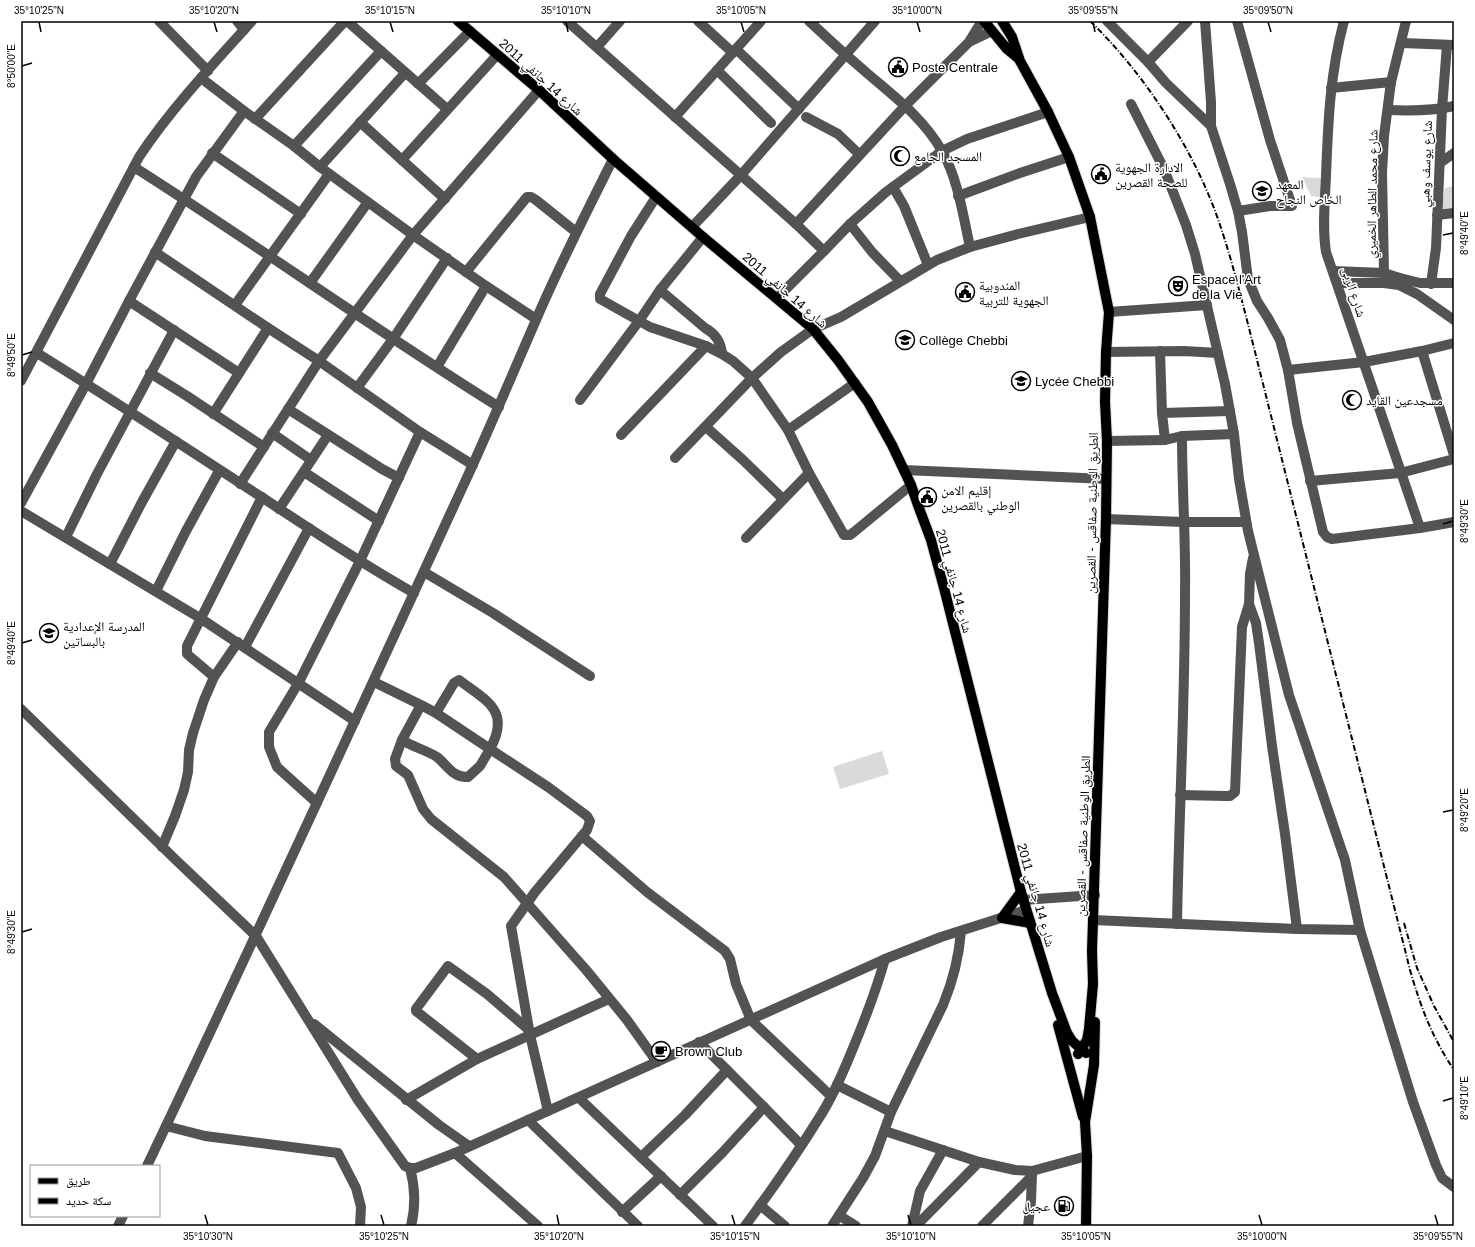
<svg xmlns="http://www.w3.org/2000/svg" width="1475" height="1247" font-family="Helvetica,'Noto Naskh Arabic',sans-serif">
	<rect width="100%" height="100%" fill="#fff"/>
	<g fill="#dadada">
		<path d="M 1302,177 L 1321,178 L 1321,197 L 1311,196 Z"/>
		<path d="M 1454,186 L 1454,210 L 1445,211 L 1442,208 L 1445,188 Z"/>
		<path d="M 882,751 L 889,774 L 840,789 L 833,767 Z"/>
	</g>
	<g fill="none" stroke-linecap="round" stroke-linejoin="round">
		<defs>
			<g id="major">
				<path d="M 458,21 L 539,90 L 613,159 L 703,237 L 813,329 L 838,360 L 868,402 L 892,445 L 911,485 L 919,508 L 931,540 L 944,588 L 1021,892 L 1052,993 L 1067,1033 L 1072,1041 L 1086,1053"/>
				<path d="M 984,21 L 1007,49 L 1019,59"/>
				<path d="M 1002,21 L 1012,37 L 1020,61 L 1048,112 L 1069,157 L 1090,217 L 1109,312 L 1106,352 L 1105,402 L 1107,441 L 1106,519 L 1092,951 L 1093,984 L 1089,1029 L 1087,1040 L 1078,1054"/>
				<path d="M 1021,892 L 1002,918 L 1030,923"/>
				<path d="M 1058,1025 L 1083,1117"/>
				<path d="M 1086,1226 L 1087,1156 L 1085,1122 L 1094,1065 L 1095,1022"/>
			</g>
		</defs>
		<use href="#major" stroke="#dbdbdb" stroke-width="12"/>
		<g stroke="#535353" stroke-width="10">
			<path d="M 159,21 L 208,71"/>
			<path d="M 237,21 L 244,30"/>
			<path d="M 347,21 L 447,109"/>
			<path d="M 567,21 L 796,224 L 824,251 L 777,298"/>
			<path d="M 698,21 L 733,53"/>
			<path d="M 809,21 C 828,39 848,57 868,74 C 895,97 924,119 942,151 C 958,179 963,215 970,247"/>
			<path d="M 1107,21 L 1148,62"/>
			<path d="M 1188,21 L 1148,62 L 1166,83 L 1211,126"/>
			<path d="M 1205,21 L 1211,102 L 1211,126 L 1230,184 L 1238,211 L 1270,206 L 1292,206 L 1270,140 L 1237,21"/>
			<path d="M 1344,21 C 1330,73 1328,122 1326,176 C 1325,201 1322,227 1326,252 L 1420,528 L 1454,522"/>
			<path d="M 971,41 L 992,31"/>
			<path d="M 1402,43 L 1454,45"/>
			<path d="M 597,47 L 620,21"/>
			<path d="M 736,49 L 799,109"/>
			<path d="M 717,70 L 771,123"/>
			<path d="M 201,78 L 244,111 L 294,146 L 320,167 L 413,235 L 486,286 L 536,319"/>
			<path d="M 418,84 L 470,31"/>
			<path d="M 1331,88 L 1391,82"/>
			<path d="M 1131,104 L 1164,169 L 1186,225 L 1195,254 L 1225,384 L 1234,434 L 1239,479 L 1248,531 L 1289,695 L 1345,860 L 1360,930 L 1413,1102 L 1436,1165 L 1442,1178 L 1454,1187"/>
			<path d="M 1388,110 C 1410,111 1432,111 1454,106"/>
			<path d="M 675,117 L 761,21"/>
			<path d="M 806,117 L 838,134 L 859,154"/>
			<path d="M 255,119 L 345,21"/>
			<path d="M 360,122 L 445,199"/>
			<path d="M 294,146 L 381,51"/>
			<path d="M 212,153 L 301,214"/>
			<path d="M 402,160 L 497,55"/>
			<path d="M 1440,163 L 1454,153"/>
			<path d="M 134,167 C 257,245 375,330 499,407"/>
			<path d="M 320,167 L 405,73"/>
			<path d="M 893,187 L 904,206 L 928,265"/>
			<path d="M 958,196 L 1020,173 L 1069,157"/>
			<path d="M 656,197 L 631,236 L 600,294 L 600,299 L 650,327 L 706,346 L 722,354 L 733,361 L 752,378 L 788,430 L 809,473 L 844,535 L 850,535 L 854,532 L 911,485"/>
			<path d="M 1238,211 L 1242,232 L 1248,279 L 1257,301 L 1268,318 L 1280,340 L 1288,370 L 1297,423 L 1323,532 L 1327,537 L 1332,539 L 1420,528"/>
			<path d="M 1437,215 L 1454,213"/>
			<path d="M 796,224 L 905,106 L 969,42 L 982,21"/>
			<path d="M 850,224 L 872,252 L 900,281"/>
			<path d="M 692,227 L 741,175 L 875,21"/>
			<path d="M 824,251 L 850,224 L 886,192 L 942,151 L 967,139 L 1048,112"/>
			<path d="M 155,252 L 268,328 L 319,361 L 420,432 L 473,465"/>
			<path d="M 1333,271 L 1384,273 L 1400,278"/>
			<path d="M 466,272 L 527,197 L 531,197 L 536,200 L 576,232"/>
			<path d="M 1384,273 L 1382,173 L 1384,136 L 1391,82 L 1406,21"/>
			<path d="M 310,283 L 368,202"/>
			<path d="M 1337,283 L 1384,283 L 1399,285 L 1400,278 L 1420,283 L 1454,283"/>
			<path d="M 1431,284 L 1436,248 L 1442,109 L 1447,45"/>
			<path d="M 1399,285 L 1417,294 L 1454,320"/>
			<path d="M 660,290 L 705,328 C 716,334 721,342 722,354"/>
			<path d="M 129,301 L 239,373"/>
			<path d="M 235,305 L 329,174"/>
			<path d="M 1109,312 L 1207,305"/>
			<path d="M 1160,351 L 1162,413 L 1165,440"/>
			<path d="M 1422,351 L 1454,455"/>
			<path d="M 1106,352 L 1184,351 L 1218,353"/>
			<path d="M 37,353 C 113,400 188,449 263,498 C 313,531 362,564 414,593"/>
			<path d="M 437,367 L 486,286"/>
			<path d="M 1288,370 L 1364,362 L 1422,351 L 1454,343"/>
			<path d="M 150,373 L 187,396 L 264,447"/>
			<path d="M 21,381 L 139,157 C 170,110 214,63 252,21"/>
			<path d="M 357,388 L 393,339 L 447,258"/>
			<path d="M 580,400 L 639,321 L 660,290 L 703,237"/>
			<path d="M 288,409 L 382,469 L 399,478"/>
			<path d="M 1162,413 L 1230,411"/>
			<path d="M 213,414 L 268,328"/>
			<path d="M 706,427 L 743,460 L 783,499"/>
			<path d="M 788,430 L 855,383"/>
			<path d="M 272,433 L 311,460"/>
			<path d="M 621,435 L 706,346"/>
			<path d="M 1182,436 L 1234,434"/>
			<path d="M 1107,441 L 1165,440 L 1182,436 C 1182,489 1186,541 1185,594 C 1185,704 1179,814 1177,924"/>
			<path d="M 675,458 L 752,378 L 781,352 L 813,329 L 841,317 L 937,260 L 970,247 L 1018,234 L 1090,217"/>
			<path d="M 904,470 L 1106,479"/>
			<path d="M 304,472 L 379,521"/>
			<path d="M 1310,481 L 1400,473 L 1454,459"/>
			<path d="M 240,484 L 319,361 L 413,235 L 539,90"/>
			<path d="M 21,503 L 86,384 L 129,301 L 196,177 L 244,111"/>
			<path d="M 279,509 L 328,435"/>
			<path d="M 21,511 L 200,618 L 355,721"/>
			<path d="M 1106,519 L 1183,522 L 1246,522"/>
			<path d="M 66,537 L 97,474 L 174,330"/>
			<path d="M 746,538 L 809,473"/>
			<path d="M 1253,558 L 1250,574 L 1249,604 L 1256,623 L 1259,643 L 1272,746 L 1285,834 L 1297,929"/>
			<path d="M 110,564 L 142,502 L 176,441"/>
			<path d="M 424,572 L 493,613 L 590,676"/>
			<path d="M 156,591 L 186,531 L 219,471"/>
			<path d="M 245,647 L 309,528"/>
			<path d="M 214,677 L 187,654 L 187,646 L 262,497"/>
			<path d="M 374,682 L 421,705 L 402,740 C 413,747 426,750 437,757 C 447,765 453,778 468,777 L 480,766 L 490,749 L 436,713 L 421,705"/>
			<path d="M 21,709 L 178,862 L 256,936 L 358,1100 L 405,1166 L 410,1168 L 416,1168 L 455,1153 L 885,959 L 941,937 L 1026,910"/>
			<path d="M 436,713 L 454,683 L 459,680 C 487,701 511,711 490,749 L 548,787 L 587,816 L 590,821 L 587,830 L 535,892 L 511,926 L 530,1035 L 548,1111"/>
			<path d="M 402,740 L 395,759 L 396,766 L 408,775 L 423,809 L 431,819 L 504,877 L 587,971 L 627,1020 L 657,1062"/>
			<path d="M 1180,795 L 1225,796 L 1230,796 L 1235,792 L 1242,627 L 1249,604"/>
			<path d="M 317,803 L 277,767 L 269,747 L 269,732 L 299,682 L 360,561 L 420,432"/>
			<path d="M 582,836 L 647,892 L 725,951 L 730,959 L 736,984 L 751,1020 L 831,1096"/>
			<path d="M 162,847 L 175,816 L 184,790 L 188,772 L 189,750 L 193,733 L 204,700 L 214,677 L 238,642"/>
			<path d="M 1023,900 L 1095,895"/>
			<path d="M 1093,920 L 1297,929 L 1360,930"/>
			<path d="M 314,1024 L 439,1125 L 469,1146"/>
			<path d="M 699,1042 L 764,1107 L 801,1145"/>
			<path d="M 477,1059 L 416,1011 L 416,1009 L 448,966 L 487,994 L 529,1030"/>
			<path d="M 837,1085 L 891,1112"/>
			<path d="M 579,1098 L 713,1226"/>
			<path d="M 406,1100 L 477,1059 L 609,999"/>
			<path d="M 528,1120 L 638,1226"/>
			<path d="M 166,1126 L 205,1136 L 338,1153 L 356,1188 L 361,1207 L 360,1226"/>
			<path d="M 885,1131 L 979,1162 L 1015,1170 L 1032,1171 L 1087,1156"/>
			<path d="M 455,1153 L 538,1226"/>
			<path d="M 641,1157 L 685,1115 L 727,1070"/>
			<path d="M 147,1166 C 255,939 359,712 464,484 C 489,430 512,375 536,320 C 559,266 586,213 613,159"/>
			<path d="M 410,1168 C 415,1187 416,1206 411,1226"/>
			<path d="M 680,1195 L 723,1152 L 764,1107"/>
			<path d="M 760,1205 L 785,1226"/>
			<path d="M 622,1212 L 661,1176"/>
			<path d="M 840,1216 L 856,1226"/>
			<path d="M 118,1226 L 123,1216"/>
			<path d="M 745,1226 C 771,1191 796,1155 819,1118 C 832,1098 842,1075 851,1053 C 864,1022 876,991 885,959"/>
			<path d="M 832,1226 L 863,1178 L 875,1156 L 891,1112 L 943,1005 C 953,981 959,957 961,931"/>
			<path d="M 912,1226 L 920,1191 L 943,1150"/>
			<path d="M 916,1226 L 979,1162"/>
			<path d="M 982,1226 L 1031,1177"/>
			<path d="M 1028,1226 L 1031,1201 L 1032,1174"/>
		</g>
		<use href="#major" stroke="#000" stroke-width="10"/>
		<g stroke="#000" stroke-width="2" stroke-dasharray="6 2 1 2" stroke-linecap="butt">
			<path d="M 1090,21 C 1144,73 1195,151 1219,222 C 1231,257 1240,293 1249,328 L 1410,970 C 1421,1008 1432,1037 1454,1070"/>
			<path d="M 1404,923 L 1417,968 L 1434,1006 L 1454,1042"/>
		</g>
	</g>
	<path fill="none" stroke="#000" stroke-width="1.5" d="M 39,22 L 41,32M 214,22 L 217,32M 390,22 L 393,32M 566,22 L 568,32M 741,22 L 744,32M 917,22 L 920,32M 1093,22 L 1095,32M 1268,22 L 1271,32M 22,66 L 32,63M 1443,235 L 1453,233M 22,355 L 32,352M 1443,524 L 1453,521M 22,643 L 32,640M 1443,812 L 1453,810M 22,932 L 32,929M 1443,1101 L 1453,1098M 205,1215 L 208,1225M 381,1215 L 384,1225M 557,1215 L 559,1225M 732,1215 L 735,1225M 908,1215 L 911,1225M 1084,1215 L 1086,1225M 1259,1215 L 1262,1225M 1435,1215 L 1438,1225"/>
	<defs>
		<symbol id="civic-ring" viewBox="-11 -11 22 22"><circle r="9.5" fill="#fff" stroke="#000" stroke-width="1.5"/><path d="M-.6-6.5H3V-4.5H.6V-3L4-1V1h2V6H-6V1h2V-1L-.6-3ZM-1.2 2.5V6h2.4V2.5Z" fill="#000"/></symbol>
		<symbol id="mosque-ring" viewBox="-11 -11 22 22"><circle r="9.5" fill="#fff" stroke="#000" stroke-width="1.5"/><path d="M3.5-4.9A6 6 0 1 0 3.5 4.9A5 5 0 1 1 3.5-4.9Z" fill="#000"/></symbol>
		<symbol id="school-ring" viewBox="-11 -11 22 22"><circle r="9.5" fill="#fff" stroke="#000" stroke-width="1.5"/><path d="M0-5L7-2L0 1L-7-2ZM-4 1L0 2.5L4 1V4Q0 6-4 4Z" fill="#000"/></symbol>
		<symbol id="theatre-ring" viewBox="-11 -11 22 22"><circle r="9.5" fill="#fff" stroke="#000" stroke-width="1.5"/><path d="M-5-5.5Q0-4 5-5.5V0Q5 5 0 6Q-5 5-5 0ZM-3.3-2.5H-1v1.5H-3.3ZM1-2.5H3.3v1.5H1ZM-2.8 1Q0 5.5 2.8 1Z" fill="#000"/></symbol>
		<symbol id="cafe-ring" viewBox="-11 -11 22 22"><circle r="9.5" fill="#fff" stroke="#000" stroke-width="1.5"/><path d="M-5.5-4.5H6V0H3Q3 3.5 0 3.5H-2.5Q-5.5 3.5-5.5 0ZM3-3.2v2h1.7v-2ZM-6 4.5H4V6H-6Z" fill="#000"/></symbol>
		<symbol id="fuel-ring" viewBox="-11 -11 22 22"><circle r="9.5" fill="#fff" stroke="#000" stroke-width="1.5"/><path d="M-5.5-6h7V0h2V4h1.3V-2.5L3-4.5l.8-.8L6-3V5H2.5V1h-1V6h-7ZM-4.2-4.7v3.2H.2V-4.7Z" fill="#000"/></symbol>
	</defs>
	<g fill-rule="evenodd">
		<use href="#civic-ring" x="887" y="56" width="22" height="22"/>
		<use href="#mosque-ring" x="889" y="145" width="22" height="22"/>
		<use href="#civic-ring" x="1090" y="163" width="22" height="22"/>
		<use href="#school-ring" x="1251" y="180" width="22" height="22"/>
		<use href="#theatre-ring" x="1167" y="275" width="22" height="22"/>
		<use href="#civic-ring" x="954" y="281" width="22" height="22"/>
		<use href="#school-ring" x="894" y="329" width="22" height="22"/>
		<use href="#school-ring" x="1010" y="370" width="22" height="22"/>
		<use href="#mosque-ring" x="1341" y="389" width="22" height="22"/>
		<use href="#civic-ring" x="916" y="486" width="22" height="22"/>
		<use href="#school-ring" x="38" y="622" width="22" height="22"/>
		<use href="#cafe-ring" x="650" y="1040" width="22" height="22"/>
		<use href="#fuel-ring" x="1053" y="1195" width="22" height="22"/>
	</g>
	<g text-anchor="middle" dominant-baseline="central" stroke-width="3" stroke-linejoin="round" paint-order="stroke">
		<g font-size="13" fill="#000" stroke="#fff" text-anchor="start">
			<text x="912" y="67">Poste Centrale</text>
			<text x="914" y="156">المسجد الجامع</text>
			<text x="1115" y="167">الادارة الجهوية<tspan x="1115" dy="15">للصحة القصرين</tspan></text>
			<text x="1276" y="184">المعهد<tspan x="1276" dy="15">الخاص النجاح</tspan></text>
			<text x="1192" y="279">Espace l'Art<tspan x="1192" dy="15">de la Vie</tspan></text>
			<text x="979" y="285">المندوبية<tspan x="979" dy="15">الجهوية للتربية</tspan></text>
			<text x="919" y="340">Collège Chebbi</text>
			<text x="1035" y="381">Lycée Chebbi</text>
			<text x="1366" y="400">مسجدعين القايد</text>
			<text x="941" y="490">إقليم الامن<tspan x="941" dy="15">الوطني بالقصرين</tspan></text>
			<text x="63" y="626">المدرسة الإعدادية<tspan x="63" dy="15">بالبساتين</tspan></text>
			<text x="675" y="1051">Brown Club</text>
			<text x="1050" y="1206" text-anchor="end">عجيل</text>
		</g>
		<g font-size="13" fill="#000" stroke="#fff">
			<text transform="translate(541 77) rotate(42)">شارع 14 جانفي 2011</text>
			<text transform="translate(1426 164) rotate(-88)">شارع يوسف وهبي</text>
			<text transform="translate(1372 194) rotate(-89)">شارع محمد الطاهر الخميري</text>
			<text transform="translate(785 290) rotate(41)">شارع 14 جانفي 2011</text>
			<text transform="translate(1354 292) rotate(72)">شارع الربى</text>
			<text transform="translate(1092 513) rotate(-89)">الطريق الوطنية صفاقس - القصرين</text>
			<text transform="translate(954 581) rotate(75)">شارع 14 جانفي 2011</text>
			<text transform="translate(1083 836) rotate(-88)">الطريق الوطنية صفاقس - القصرين</text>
			<text transform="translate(1036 895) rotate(74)">شارع 14 جانفي 2011</text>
		</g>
	</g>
	<rect width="1475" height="1247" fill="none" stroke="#ffffff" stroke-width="44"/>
	<rect x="30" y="1165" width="130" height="52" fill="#ffffff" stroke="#999999"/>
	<rect x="38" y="1178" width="20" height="6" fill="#000000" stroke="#999999"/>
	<text x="66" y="1185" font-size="12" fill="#000000">طريق</text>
	<rect x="38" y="1198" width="20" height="6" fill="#000000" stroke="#999999"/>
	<text x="66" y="1205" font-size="12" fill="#000000">سكة حديد</text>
	<rect x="22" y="22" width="1431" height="1203" fill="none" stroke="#000" stroke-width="1.5"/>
	<g font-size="10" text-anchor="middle" fill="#000">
		<text x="39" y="14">35°10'25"N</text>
		<text x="214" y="14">35°10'20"N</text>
		<text x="390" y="14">35°10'15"N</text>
		<text x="566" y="14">35°10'10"N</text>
		<text x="741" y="14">35°10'05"N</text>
		<text x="917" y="14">35°10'00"N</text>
		<text x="1093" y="14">35°09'55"N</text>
		<text x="1268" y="14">35°09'50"N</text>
		<text transform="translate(11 66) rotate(-90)" y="4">8°50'00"E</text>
		<text transform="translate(1464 233) rotate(-90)" y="4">8°49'40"E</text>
		<text transform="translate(11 355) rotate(-90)" y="4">8°49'50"E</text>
		<text transform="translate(1464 521) rotate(-90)" y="4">8°49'30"E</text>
		<text transform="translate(11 643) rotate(-90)" y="4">8°49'40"E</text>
		<text transform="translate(1464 810) rotate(-90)" y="4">8°49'20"E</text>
		<text transform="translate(11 932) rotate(-90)" y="4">8°49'30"E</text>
		<text transform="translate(1464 1098) rotate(-90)" y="4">8°49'10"E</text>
		<text x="208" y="1240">35°10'30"N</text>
		<text x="384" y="1240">35°10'25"N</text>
		<text x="559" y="1240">35°10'20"N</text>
		<text x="735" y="1240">35°10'15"N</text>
		<text x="911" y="1240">35°10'10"N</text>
		<text x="1086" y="1240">35°10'05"N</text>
		<text x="1262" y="1240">35°10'00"N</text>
		<text x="1438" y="1240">35°09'55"N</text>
	</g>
</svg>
